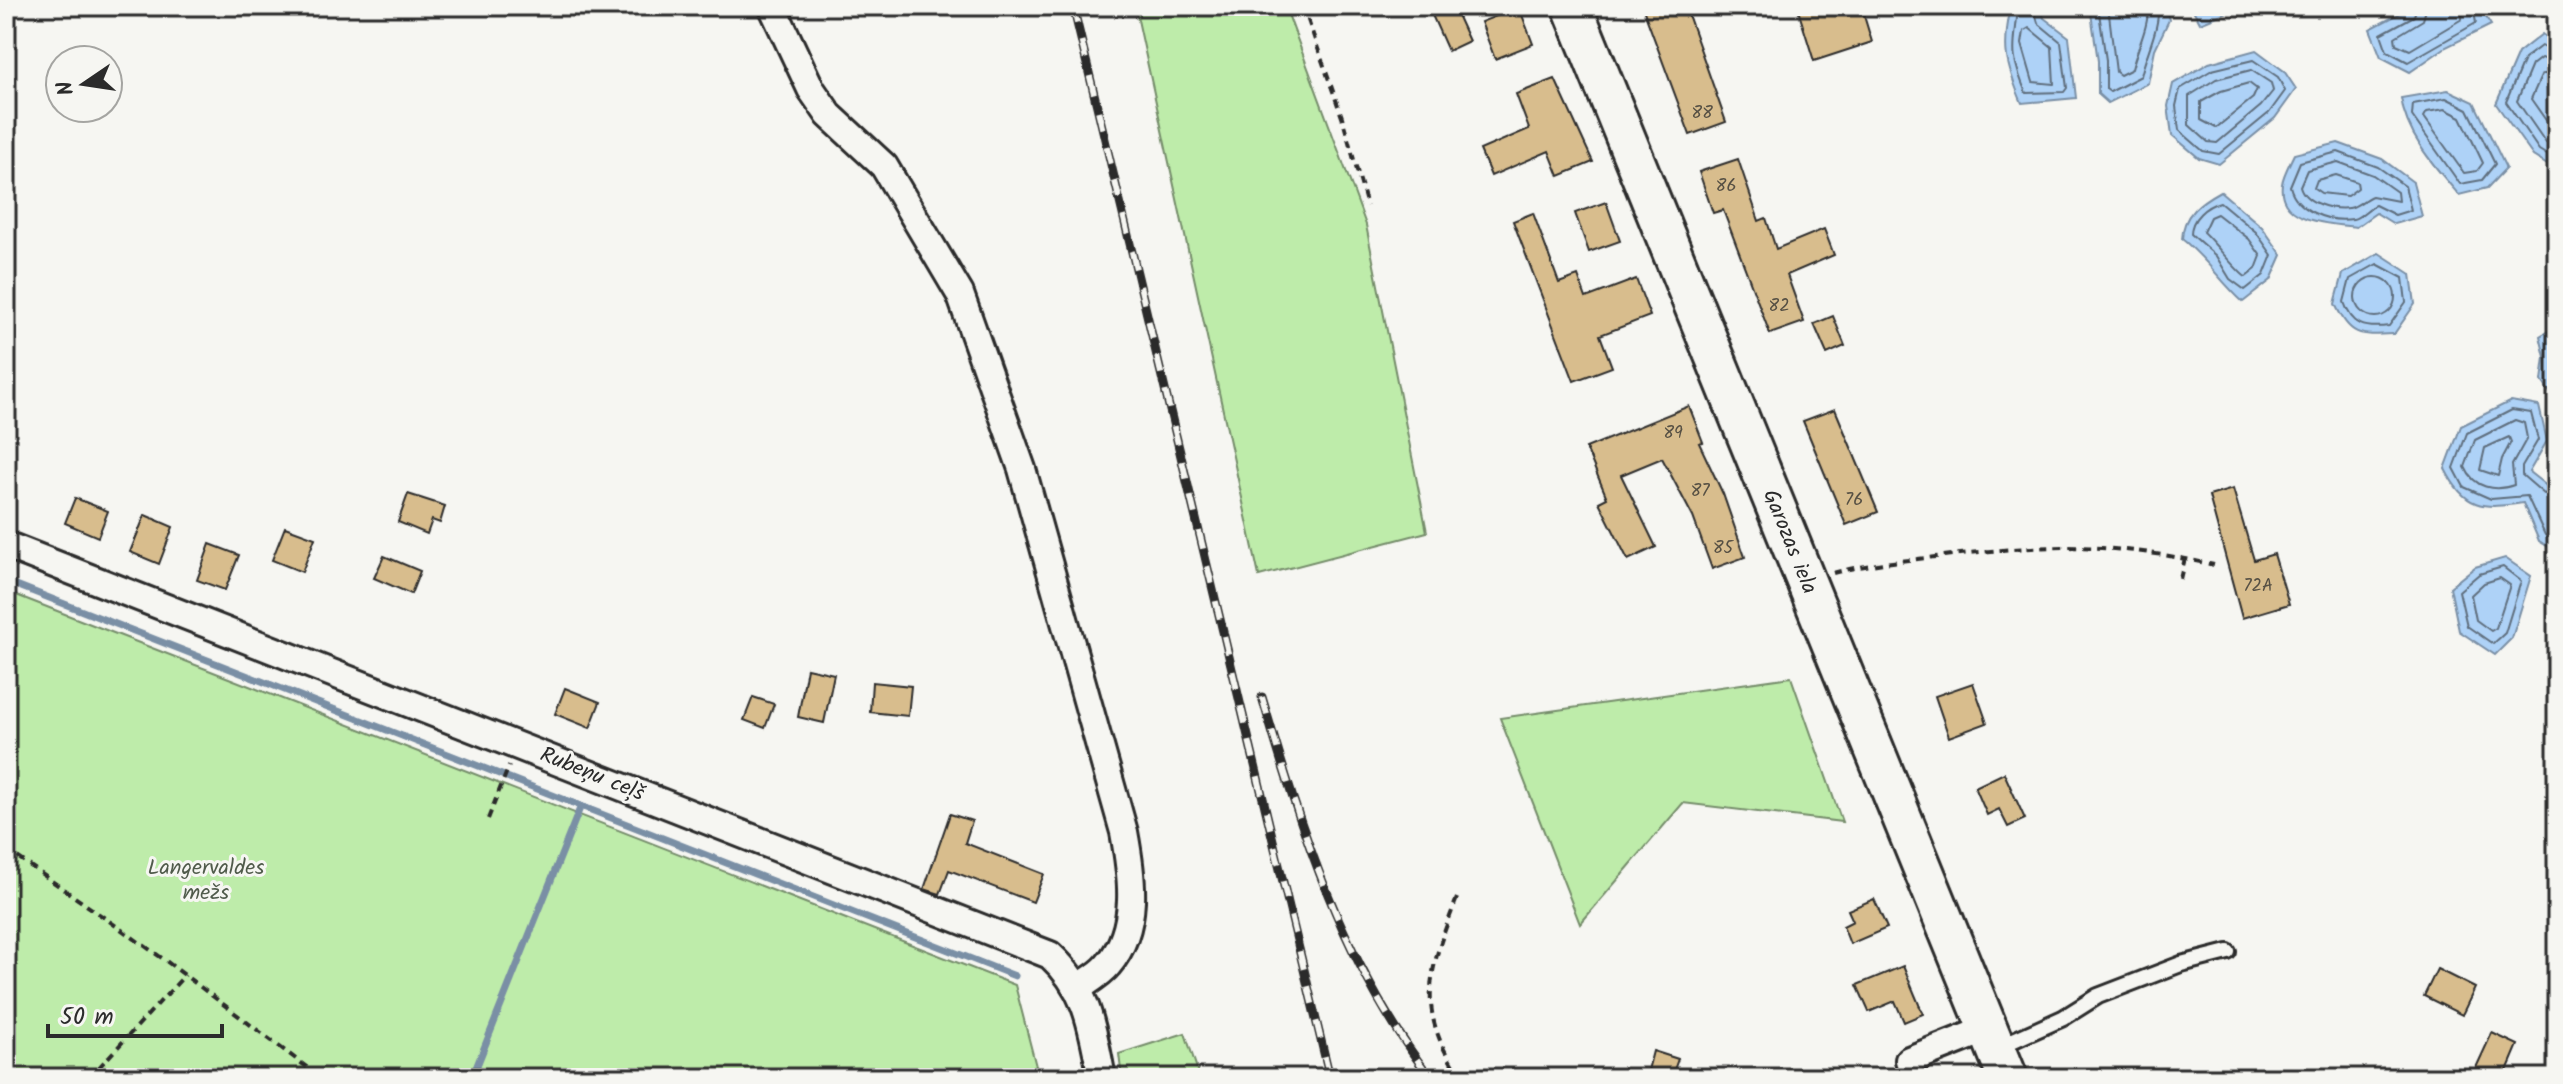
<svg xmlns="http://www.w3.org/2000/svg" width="2563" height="1084" font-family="Kalam,sans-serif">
	<rect width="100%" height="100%" fill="#f6f6f2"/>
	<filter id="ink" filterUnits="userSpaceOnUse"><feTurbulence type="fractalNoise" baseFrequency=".0125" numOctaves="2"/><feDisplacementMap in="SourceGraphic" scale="16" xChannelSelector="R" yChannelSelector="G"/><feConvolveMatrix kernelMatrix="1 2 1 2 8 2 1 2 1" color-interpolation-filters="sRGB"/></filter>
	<g filter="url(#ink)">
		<g fill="#beecaa" stroke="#748c6a" stroke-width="2">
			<path d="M 1135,6 L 1285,6 L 1366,225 L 1427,532 L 1259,576 Z"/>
			<path d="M 6,591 L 1015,985 L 1039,1078 L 6,1078 Z"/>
			<path d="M 1791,677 L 1842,822 L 1683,803 L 1580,924 L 1500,718 Z"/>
			<path d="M 1185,1033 L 1200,1078 L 1122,1078 L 1119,1054 Z"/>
		</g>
		<g fill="#aed2f7" stroke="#7a8fa5" stroke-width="2">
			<path d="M 2011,6 L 2040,6 L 2044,18 L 2069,37 L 2076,98 L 2022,103 C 2005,63 2002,48 2011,6 Z"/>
			<path d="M 2090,6 L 2165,6 L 2169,20 L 2155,49 L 2148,83 L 2108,103 L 2098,94 L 2098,61 Z"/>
			<path d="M 2191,6 L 2242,6 L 2200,23 Z"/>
			<path d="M 2414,6 L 2479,6 L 2491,25 L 2446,47 L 2410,72 L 2381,57 L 2370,29 Z"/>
			<path d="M 2542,34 L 2555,45 L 2557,171 L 2533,156 L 2496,104 L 2518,53 Z"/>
			<path d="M 2256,50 L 2284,71 L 2296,89 L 2275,118 L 2219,164 L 2199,158 L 2172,135 L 2168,106 L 2173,84 L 2209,63 Z"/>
			<path d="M 2448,90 L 2474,102 L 2506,168 L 2487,188 L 2459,195 C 2435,167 2406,135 2401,98 Z"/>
			<path d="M 2338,143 L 2382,159 L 2413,182 L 2422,216 L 2394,224 L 2376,213 L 2356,227 C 2332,224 2277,223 2282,184 C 2283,175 2290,163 2294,154 Z"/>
			<path d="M 2220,191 L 2262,227 L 2282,255 L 2271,280 L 2243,302 C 2221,282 2206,258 2182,239 C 2183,214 2200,202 2220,191 Z"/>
			<path d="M 2379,253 L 2411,274 L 2415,304 L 2394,334 C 2359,336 2351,337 2335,304 L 2343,274 Z"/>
			<path d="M 2557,326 L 2557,394 L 2553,397 L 2542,381 L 2545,357 L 2540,336 Z"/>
			<path d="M 2511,401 L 2539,406 L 2547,441 L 2529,472 L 2548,487 L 2557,480 L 2557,552 L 2539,541 L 2523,503 C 2482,509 2465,509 2445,469 L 2461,426 Z"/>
			<path d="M 2505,558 L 2531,576 L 2512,638 L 2495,655 L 2459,631 L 2450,587 L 2475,567 Z"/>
		</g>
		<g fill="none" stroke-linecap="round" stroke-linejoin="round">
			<g stroke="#5f6e7d" stroke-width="2">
				<path d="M 2018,6 C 2015,49 2008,50 2026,93 L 2064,92 L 2067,88 L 2061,42 L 2038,23 L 2033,6"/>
				<path d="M 2098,6 L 2106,60 L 2106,89 L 2110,92 L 2141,76 C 2146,53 2160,28 2158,6"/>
				<path d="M 2108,6 L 2116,72 L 2120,75 L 2132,69 C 2137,48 2149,27 2148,6"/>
				<path d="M 2417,6 L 2414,16 L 2381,34 L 2387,51 L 2408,62 L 2476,23 L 2473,6"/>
				<path d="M 2427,6 L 2423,20 L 2395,37 L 2396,44 L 2410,50 L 2462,19 L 2463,6"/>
				<path d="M 2029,28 L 2052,47 L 2054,84 L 2033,82 L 2022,44 L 2024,31 Z"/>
				<path d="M 2557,52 L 2541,46 L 2524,59 L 2506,102 L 2539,150 L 2557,161"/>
				<path d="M 2253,60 L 2278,77 L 2285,91 L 2269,113 L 2219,154 L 2203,151 L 2179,130 L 2176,106 L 2180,89 L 2212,70 Z"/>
				<path d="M 2557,62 L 2541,58 L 2532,65 L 2517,101 L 2546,143 L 2557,150"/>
				<path d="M 2251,70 L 2271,83 L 2273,91 L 2261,106 L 2217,143 L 2208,142 L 2189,125 L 2189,96 L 2216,79 Z"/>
				<path d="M 2557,74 L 2542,74 L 2531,99 L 2557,136"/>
				<path d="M 2249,83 L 2257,89 L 2253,98 L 2216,128 L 2201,120 L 2201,102 L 2221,91 Z"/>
				<path d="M 2446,98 L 2468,109 L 2495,164 L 2482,180 L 2460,184 L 2412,116 L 2413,104 Z"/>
				<path d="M 2445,109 L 2461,117 L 2483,163 L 2477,171 L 2464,173 L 2424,117 L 2427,112 Z"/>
				<path d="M 2338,152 L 2378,167 L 2405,186 L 2411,210 L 2395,215 L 2375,205 C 2368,208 2360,218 2353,219 C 2327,223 2296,210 2290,186 L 2300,162 Z"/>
				<path d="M 2338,162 L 2373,175 L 2397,192 L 2398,201 L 2372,196 C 2364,199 2357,207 2349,208 C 2332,210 2305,204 2300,186 L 2307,170 Z"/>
				<path d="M 2336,175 L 2357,182 L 2358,188 L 2347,196 L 2321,193 L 2314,188 L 2317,180 Z"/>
				<path d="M 2220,202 L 2256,232 L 2272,255 L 2264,275 L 2245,290 L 2230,279 L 2216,256 L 2191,234 C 2191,218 2206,206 2220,202 Z"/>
				<path d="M 2217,214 L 2249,239 L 2261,256 L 2256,269 L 2246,277 C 2240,275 2213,241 2203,232 L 2210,217 Z"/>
				<path d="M 2377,264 L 2403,278 L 2406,302 L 2389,326 C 2365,329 2352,326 2344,302 L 2350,279 Z"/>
				<circle cx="2375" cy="297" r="20"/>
				<path d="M 2515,420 L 2524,423 L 2527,438 L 2512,465 L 2514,485 C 2494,492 2474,488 2465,467 L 2475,440 Z"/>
				<path d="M 2509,437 L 2511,442 L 2502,459 L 2498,476 L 2480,470 L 2485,448 Z"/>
				<path d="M 2557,490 L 2544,494 L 2522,475 L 2522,467 L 2538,440 L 2531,413 L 2512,410 L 2467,433 L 2454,468 L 2464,487 L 2491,499 L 2527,496 L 2545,535 L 2557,543"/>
				<path d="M 2503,567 L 2521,581 L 2505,633 L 2493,644 L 2467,626 L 2459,591 L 2479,574 Z"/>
				<path d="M 2500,578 L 2510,585 L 2496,628 L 2491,631 L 2476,620 L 2471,595 L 2484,583 Z"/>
			</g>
			<g stroke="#7a8fa5" stroke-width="7">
				<path d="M 6,581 L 1015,976"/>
				<path d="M 472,1078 L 580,808"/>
			</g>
		</g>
		<g fill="#d8bd8d" stroke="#2b2b2b" stroke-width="2">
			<path d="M 1428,6 L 1453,6 L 1469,41 L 1448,51 Z"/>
			<path d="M 1642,6 L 1685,6 L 1726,122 L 1690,135 Z"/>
			<path d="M 1810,6 L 1861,6 L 1872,42 L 1814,61 L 1798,10 Z"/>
			<path d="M 1519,7 L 1533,44 L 1495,59 L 1481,22 Z"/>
			<path d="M 1555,79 L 1593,162 L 1559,176 L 1549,151 L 1491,176 L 1480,150 L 1529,129 L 1516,94 Z"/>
			<path d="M 1738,159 L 1759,221 L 1766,218 L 1776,249 L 1824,229 L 1834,255 L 1787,275 L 1804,322 L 1770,334 L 1723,210 L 1713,213 L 1699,172 Z"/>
			<path d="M 1606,202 L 1620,241 L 1589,252 L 1575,213 Z"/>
			<path d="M 1533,213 L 1559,283 L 1578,276 L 1586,298 L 1636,279 L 1650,316 L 1600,335 L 1612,367 L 1574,381 L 1513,221 Z"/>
			<path d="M 1833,316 L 1845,346 L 1827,354 L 1814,324 Z"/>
			<path d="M 1689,406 L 1703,442 L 1699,443 L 1723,494 L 1745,557 L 1712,569 L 1693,517 L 1662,458 L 1621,475 L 1656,547 L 1628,560 L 1599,502 L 1607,498 L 1586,448 Z"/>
			<path d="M 1835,409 L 1878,512 L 1846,525 L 1803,421 Z"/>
			<path d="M 2233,489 L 2254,560 L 2274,554 L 2289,604 L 2242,618 L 2209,496 Z"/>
			<path d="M 408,494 L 445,506 L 440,523 L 432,520 L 427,534 L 398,522 Z"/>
			<path d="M 75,498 L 108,511 L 98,537 L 65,523 Z"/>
			<path d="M 145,515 L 173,527 L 159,564 L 130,552 Z"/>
			<path d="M 285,527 L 315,538 L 302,572 L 272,560 Z"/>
			<path d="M 210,544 L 239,555 L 225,590 L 197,580 Z"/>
			<path d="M 384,556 L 420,571 L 411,594 L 374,578 Z"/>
			<path d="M 807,668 L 834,674 L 824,723 L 798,717 Z"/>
			<path d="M 872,682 L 911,686 L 908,716 L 870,712 Z"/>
			<path d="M 1973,683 L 1987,723 L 1949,737 L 1935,696 Z"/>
			<path d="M 565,688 L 600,702 L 590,728 L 555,714 Z"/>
			<path d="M 753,697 L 774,704 L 765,728 L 744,720 Z"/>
			<path d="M 2004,773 L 2025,819 L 2008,827 L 1999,809 L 1987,815 L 1975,787 Z"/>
			<path d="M 950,814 L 972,821 L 965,843 L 1044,874 L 1033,902 L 949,870 L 940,894 L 924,889 Z"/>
			<path d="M 1874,899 L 1887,928 L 1850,944 L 1843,926 L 1853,921 L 1848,910 Z"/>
			<path d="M 1903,966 L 1923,1014 L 1904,1022 L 1895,1001 L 1869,1012 L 1857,985 Z"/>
			<path d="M 2437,969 L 2475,988 L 2462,1015 L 2424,996 Z"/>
			<path d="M 2492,1033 L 2518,1045 L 2504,1078 L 2487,1078 L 2474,1072 Z"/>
			<path d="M 1653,1051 L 1678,1059 L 1671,1078 L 1646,1078 Z"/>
		</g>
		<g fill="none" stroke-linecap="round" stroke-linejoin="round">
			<defs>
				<path id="lane" d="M 1998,1047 L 2063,1018 L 2098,996 L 2181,964 L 2228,952"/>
				<g id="street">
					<path d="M 772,6 L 811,89 L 829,115 L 884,166 L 960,294 L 1022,469 L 1124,832 C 1132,875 1140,928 1108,965 C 1101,974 1088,981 1078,988"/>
					<path d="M 6,545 L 1050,955 C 1089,991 1092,1028 1102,1078"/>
					<path d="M 1909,1060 L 1990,1028"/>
				</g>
				<path id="secondary" d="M 1572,6 L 2008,1078"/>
			</defs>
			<use href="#lane" stroke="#2b2b2b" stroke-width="20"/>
			<use href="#street" stroke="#2b2b2b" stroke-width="32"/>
			<use href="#secondary" stroke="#2b2b2b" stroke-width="44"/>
			<g stroke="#2b2b2b" stroke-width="4" stroke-dasharray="8 6" stroke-linecap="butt">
				<path d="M 1303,6 L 1342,117 L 1367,206"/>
				<path d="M 1833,573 C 1866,564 1901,561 1935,557 C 2042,544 2108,541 2214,565"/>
				<path d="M 2180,579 L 2185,558"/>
				<path d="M 488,819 L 509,766"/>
				<path d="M 6,849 L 162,958 L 321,1078"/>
				<path d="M 1457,898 C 1429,971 1414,1009 1461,1078"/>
				<path d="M 89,1078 L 185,975"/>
			</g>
			<use href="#lane" stroke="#f6f6f2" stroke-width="14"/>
			<use href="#street" stroke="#f6f6f2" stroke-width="26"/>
			<use href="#secondary" stroke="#f6f6f2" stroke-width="38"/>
			<defs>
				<g id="rail">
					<path d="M 1073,6 L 1330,1078"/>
					<path d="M 1262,697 C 1301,830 1344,967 1431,1078"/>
				</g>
			</defs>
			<use href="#rail" stroke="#2b2b2b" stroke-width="9"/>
			<use href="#rail" stroke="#f6f6f2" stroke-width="6" stroke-dasharray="18" stroke-linecap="butt"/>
		</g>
	</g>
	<g text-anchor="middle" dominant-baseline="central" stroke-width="6" stroke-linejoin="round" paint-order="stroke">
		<g font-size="18" fill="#565044">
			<text x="1702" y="113">88</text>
			<text x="1726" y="186">86</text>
			<text x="1779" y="306">82</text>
			<text x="1673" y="433">89</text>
			<text x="1700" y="491">87</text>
			<text x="1854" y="500">76</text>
			<text x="1723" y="548">85</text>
			<text x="2258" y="586">72A</text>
		</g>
		<g font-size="22" fill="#2b2b2b" stroke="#f6f6f2">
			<text transform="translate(1789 542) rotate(68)">Garozas iela</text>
			<text transform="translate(592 775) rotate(22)">Rubeņu ceļš</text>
		</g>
		<g font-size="22" fill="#505b4b" stroke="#f6f6f2">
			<text x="206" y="868">Langervaldes<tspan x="206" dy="25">mežs</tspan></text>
		</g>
	</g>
	<rect width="2563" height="1084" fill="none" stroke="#f6f6f2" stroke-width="32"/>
	<rect x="16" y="16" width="2531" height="1052" fill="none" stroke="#2b2b2b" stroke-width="3" filter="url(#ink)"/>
	<g transform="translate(84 84) rotate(257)"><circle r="38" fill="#f6f6f2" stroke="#a5a5a2" stroke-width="2"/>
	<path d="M0-6L14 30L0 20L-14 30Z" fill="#2b2b2b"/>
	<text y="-12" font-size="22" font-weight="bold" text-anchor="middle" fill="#2b2b2b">N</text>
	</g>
	<path d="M48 1024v12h174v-12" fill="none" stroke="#2b2b2b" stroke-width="4"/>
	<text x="60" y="1024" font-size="24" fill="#2b2b2b" stroke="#f6f6f2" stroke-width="6" paint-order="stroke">50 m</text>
</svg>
